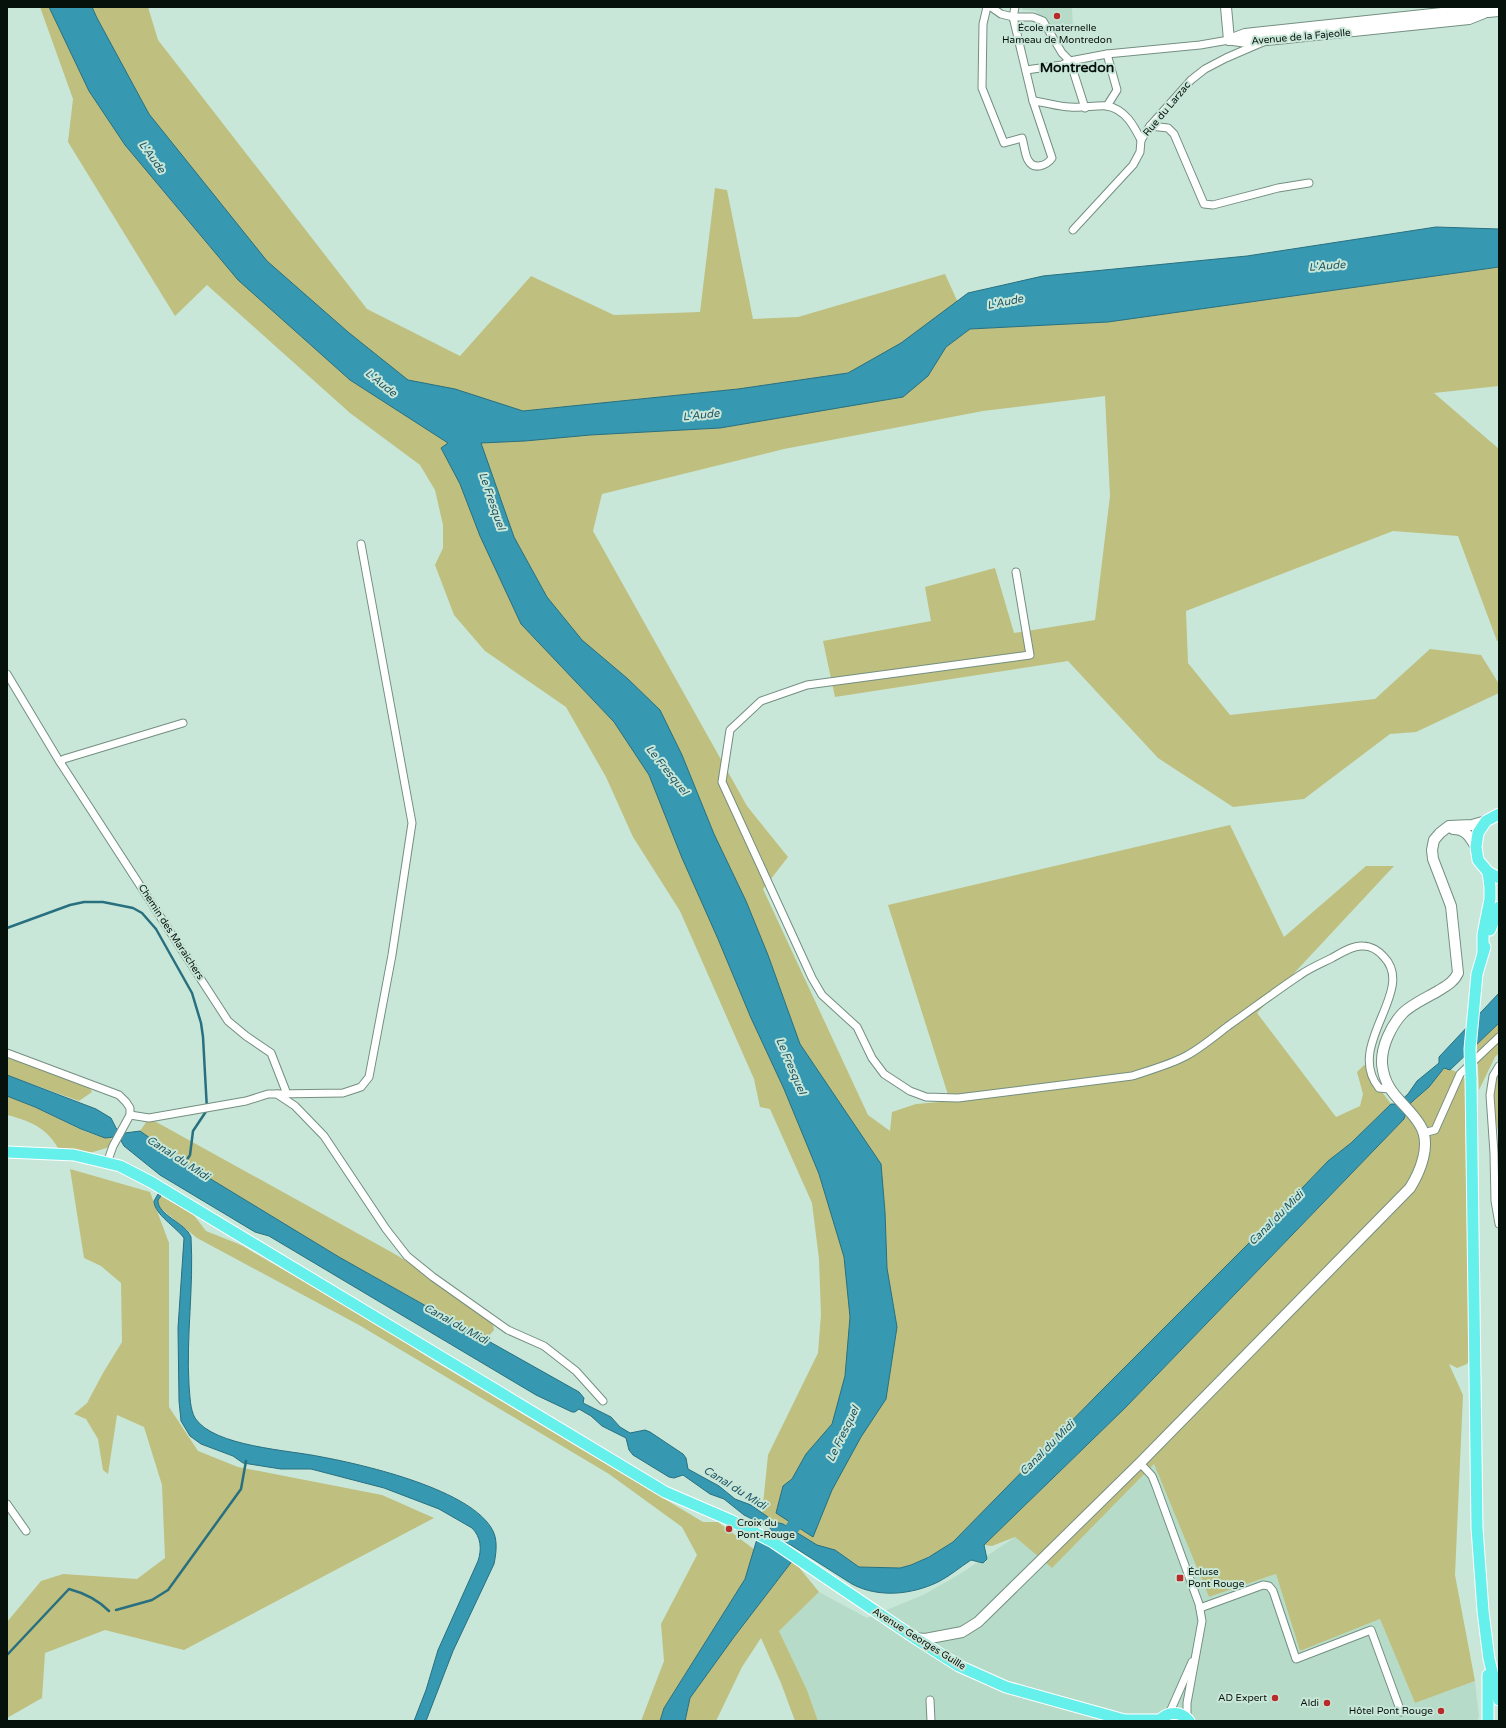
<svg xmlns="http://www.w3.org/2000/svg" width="1506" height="1728" font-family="'Varela Round',sans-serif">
	<rect width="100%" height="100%" fill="#c9e7d8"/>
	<g fill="#b6dcc9">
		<path d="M 1023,7 L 1072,7 L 1073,28 L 1054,31 L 1047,21 L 1035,11 L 1022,10 Z"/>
		<path d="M 1154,1464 L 1209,1597 L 1276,1574 L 1300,1651 L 1380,1619 L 1415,1703 L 1475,1681 L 1479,1716 L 1477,1721 L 818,1721 L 807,1690 L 779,1631 L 819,1592 L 867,1618 L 923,1595 L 960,1574 L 1015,1537 L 1052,1567 Z"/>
	</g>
	<g fill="#bfbf7f">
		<path d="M 40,7 L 148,7 L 158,40 L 367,309 L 460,356 L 531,276 L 614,315 L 700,312 L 715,188 L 727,190 L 753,319 L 798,317 L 945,274 L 970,329 L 1108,322 L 1499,267 L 1499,386 L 1434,393 L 1499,449 L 1499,641 L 1497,641 L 1458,536 L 1393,531 L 1186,611 L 1188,663 L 1230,715 L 1375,699 L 1430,649 L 1481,655 L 1499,684 L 1499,693 L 1416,732 L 1390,734 L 1304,799 L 1233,807 L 1158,758 L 1068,661 L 835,697 L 823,641 L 931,621 L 925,587 L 995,568 L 1014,633 L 1095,620 L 1110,496 L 1105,396 L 983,411 L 784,449 L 602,494 L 593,531 L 747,806 L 788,857 L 763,889 L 868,1115 L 890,1131 L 892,1112 L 916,1104 L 950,1101 L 888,905 L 1230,825 L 1284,937 L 1366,866 L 1394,866 L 1257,1013 L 1336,1117 L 1360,1106 L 1363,1094 L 1357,1072 L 1364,1065 L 1370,1067 L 1379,1088 L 1391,1104 L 1351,1143 L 1328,1161 L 1255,1237 L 1100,1392 L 981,1515 L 953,1542 L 940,1551 L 911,1565 L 900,1568 L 859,1567 L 835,1550 L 817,1545 L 783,1524 L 775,1522 L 762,1514 L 768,1455 L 818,1353 L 821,1315 L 819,1259 L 812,1203 L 770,1109 L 760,1107 L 754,1079 L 680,911 L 633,837 L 606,777 L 566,707 L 485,651 L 454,615 L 435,565 L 443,548 L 443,525 L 435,490 L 420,465 L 350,413 L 207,285 L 175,316 L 68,142 L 73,99 Z"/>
		<path d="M 1499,1023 L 1499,1053 L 1495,1057 L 1479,1090 L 1477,1044 Z"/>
		<path d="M 7,1053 L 87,1083 L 92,1092 L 79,1101 L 7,1075 Z"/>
		<path d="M 1444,1068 L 1447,1068 L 1471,1078 L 1475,1347 L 1467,1364 L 1457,1368 L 1449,1364 L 1463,1395 L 1455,1575 L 1475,1681 L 1415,1703 L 1380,1619 L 1300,1651 L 1276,1574 L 1209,1597 L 1154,1464 L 1052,1568 L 1015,1537 L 992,1546 L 984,1545 L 1125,1408 L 1404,1119 L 1405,1116 L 1403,1111 L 1435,1079 Z"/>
		<path d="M 1499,1074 L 1499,1136 C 1496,1120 1488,1088 1499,1074 Z"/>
		<path d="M 7,1096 C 23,1102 38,1108 53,1116 C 71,1124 91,1137 111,1138 L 113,1146 L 93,1152 L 63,1157 C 50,1130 35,1122 7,1115 Z"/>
		<path d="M 149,1118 L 393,1253 L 433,1277 L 492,1319 L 494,1330 L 486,1339 L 339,1257 L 191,1167 L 140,1131 Z"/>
		<path d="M 70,1169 L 150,1192 L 169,1243 L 169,1407 L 198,1451 L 238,1467 L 382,1495 L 434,1518 L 184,1650 L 105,1630 L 45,1653 L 42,1698 L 7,1718 L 7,1622 L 41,1581 L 63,1574 L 137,1579 L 165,1558 L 162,1485 L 144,1427 L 117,1415 L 108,1474 L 103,1470 L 98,1439 L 86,1419 L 74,1414 L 87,1403 L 103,1373 L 122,1342 L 121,1283 L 101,1266 L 84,1258 Z"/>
		<path d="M 161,1196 L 193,1214 L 206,1231 L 241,1245 L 365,1317 L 434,1361 L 703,1522 L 718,1522 L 755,1550 L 745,1579 L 664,1708 L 660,1721 L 641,1721 L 664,1661 L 661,1624 L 697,1555 L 682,1527 L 609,1474 L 359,1325 L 197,1238 L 159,1207 L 158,1200 Z"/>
		<path d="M 793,1560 L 819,1592 L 779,1631 L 807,1690 L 818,1721 L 795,1721 L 781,1683 L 761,1638 L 742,1667 L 716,1721 L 685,1721 L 690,1698 L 734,1637 Z"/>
	</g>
	<g fill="#3698b1" stroke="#287080">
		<path d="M 49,7 L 92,7 L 97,18 L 149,114 L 267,261 L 348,332 L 408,380 L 455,389 L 523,411 L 738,389 L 848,373 L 901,343 L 968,293 L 1043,276 L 1247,256 L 1436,227 L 1499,229 L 1499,267 L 1108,322 L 970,329 L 946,347 L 928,376 L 903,397 L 720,428 L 590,435 L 525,441 L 481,443 L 514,537 L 547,597 L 582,640 L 628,679 L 660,710 L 682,755 L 714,834 L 746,901 L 768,955 L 800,1044 L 881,1164 L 885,1212 L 887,1268 L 897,1327 L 886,1399 L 861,1437 L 832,1490 L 813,1537 L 776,1513 L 783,1486 L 792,1479 L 806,1454 L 832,1424 L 845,1376 L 850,1317 L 844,1257 L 819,1174 L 784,1089 L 751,1018 L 718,939 L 682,858 L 649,775 L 614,722 L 521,624 L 480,536 L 460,484 L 441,448 L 448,443 L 350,380 L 238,280 L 125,145 L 89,91 Z"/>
		<path d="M 1499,993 L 1499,1023 L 1450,1070 L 1444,1068 L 1429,1087 L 1414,1100 L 1403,1111 L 1405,1116 L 1404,1119 L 1125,1408 L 984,1545 L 987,1559 L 983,1563 L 971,1560 C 960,1567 950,1576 938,1582 C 911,1595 878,1598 852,1584 L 775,1535 L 770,1528 L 744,1515 L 724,1499 L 710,1494 L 683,1475 L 674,1478 L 669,1477 L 633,1455 L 629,1450 L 626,1438 L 602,1426 L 591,1416 L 579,1409 L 575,1412 L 572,1412 L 536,1395 L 269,1236 L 255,1232 L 160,1175 L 124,1146 L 120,1139 L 115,1137 L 105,1138 L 81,1129 L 35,1107 L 7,1096 L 7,1075 L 96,1109 L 111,1118 L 116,1128 L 118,1130 L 125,1133 L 140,1131 L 191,1167 L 339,1257 L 579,1392 L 584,1398 L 583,1403 L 611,1417 L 620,1427 L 630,1433 L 645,1430 L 650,1432 L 683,1454 L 686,1458 L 688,1469 L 719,1486 L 735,1499 L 751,1505 L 775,1522 L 783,1524 L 817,1545 L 835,1550 L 859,1567 L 900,1568 L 911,1565 L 929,1557 L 953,1542 L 1100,1392 L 1255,1237 L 1328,1161 L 1351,1143 L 1391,1104 L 1397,1104 L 1408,1094 L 1417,1081 L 1439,1063 L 1439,1057 Z"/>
		<path d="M 158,1194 L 161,1196 L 158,1200 C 157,1215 186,1223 191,1237 C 194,1287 186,1336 189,1385 C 190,1396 190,1409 195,1418 C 214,1447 290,1450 322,1457 C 365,1465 473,1490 493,1531 C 498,1541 496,1554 494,1564 L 453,1651 L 426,1721 L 414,1721 L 426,1690 L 438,1650 L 478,1561 C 482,1549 481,1537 472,1528 L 439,1509 L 384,1488 L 311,1469 L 281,1469 L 243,1463 L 233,1456 L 201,1444 L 190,1436 L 181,1421 L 179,1401 L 178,1328 L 184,1238 C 176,1227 154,1214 154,1201 Z"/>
		<path d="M 757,1539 L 793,1560 L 734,1637 L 690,1698 L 685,1721 L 660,1721 L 664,1708 L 745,1579 Z"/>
	</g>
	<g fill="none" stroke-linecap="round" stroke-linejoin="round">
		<g stroke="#287080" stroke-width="2.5">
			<path d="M 7,928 L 70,905 L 84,902 L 103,902 L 133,908 L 142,913 L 156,929 L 192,993 L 201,1023 L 203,1037 L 207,1110 L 193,1131 L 190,1155 L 184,1164"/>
			<path d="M 116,1610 L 152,1600 L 168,1590 L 241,1489 L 246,1461"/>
			<path d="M 7,1655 L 69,1589 C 84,1593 98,1600 109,1611"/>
		</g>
		<path stroke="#3698b1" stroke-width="14" d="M 772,1557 L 805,1510"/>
		<defs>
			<g id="street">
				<path d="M 987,7 L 983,24 L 982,88 L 1004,143 L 1022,138 C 1024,144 1025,155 1028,160 C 1034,171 1047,165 1052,158 L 1033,101 L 1013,17 L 1015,7"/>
				<path d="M 991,7 L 1001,14 L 1013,17 L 1033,17 L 1043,21 L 1062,53 L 1070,61 L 1107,54 L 1200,45 L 1229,40"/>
				<path d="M 1107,54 L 1117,90 L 1107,106"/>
				<path d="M 1026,70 L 1062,65 L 1070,61 L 1085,108"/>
				<path d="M 1033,101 C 1046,102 1057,107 1070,107 C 1081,108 1098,105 1107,106 C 1125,109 1134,126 1141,140"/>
				<path d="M 1150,126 L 1168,128 L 1174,134 L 1204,204 L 1213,205 L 1278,188 L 1309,183"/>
				<path d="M 1073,230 L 1133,165 L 1140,152 L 1141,140 L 1150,126 L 1191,80 L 1205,69 L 1226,58 L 1263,42"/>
				<path d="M 1016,572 L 1030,655 L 807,685 L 761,701 L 730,730 L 722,782 L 812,978 L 822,995 L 857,1027 L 872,1058 L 884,1074 L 910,1091 L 926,1097 L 958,1098 L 1132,1076 C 1150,1070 1169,1065 1186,1056 C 1201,1048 1215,1036 1228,1026 C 1252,1009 1276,991 1300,975 C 1310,968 1322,963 1332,958 C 1341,953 1353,945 1363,946 C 1371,946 1379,951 1384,957 C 1417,991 1344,1045 1379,1088 L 1389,1089"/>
				<path d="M 7,674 L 58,759 L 228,1021 L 246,1036 L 271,1053 L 287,1094"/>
				<path d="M 60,762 L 64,759 L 183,723"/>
				<path d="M 7,1053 L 119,1095 L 126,1102 L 130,1108 L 130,1115 L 113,1146 L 107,1163"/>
				<path d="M 1499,1066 L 1493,1076 L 1490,1095 L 1494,1153 L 1495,1201 L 1499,1224"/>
				<path d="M 277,1094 L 343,1093 L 361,1087 L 369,1077 L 392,955 L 412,823 L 361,544"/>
				<path d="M 130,1115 L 149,1118 L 246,1101 L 268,1094 L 277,1094 L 295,1106 L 324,1136 L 386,1229 L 407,1256 L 433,1277 L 508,1330 L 544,1346 L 576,1371 L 603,1401"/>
				<path d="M 1423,1133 L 1435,1130 L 1460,1074 L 1499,1037"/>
				<path d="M 1140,1463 L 1152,1476 L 1156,1486 L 1199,1604 L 1202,1621 L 1187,1703 L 1187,1718"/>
				<path d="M 7,1504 L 26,1531"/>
				<path d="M 1200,1608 L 1263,1585 L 1269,1586 L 1273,1591 L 1296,1659 L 1371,1630 L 1401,1712"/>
				<path d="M 930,1700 L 931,1721"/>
				<path d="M 1169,1714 L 1192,1662"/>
			</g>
			<g id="secondary">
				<path d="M 1226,7 L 1229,40"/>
				<path d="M 1229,40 L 1245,34 L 1470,10 L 1488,12 L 1499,11"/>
				<path d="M 1233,40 L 1247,42 L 1469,19 L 1484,13"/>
				<path d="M 1453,829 C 1466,829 1470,837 1476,847"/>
				<path d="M 915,1638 L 925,1639 L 962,1632 L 978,1622 L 1140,1463 L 1410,1188 C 1420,1172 1432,1144 1420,1125 C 1406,1102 1385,1095 1382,1064 C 1381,1047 1391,1026 1402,1014 C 1410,1005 1428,997 1438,991 C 1446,986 1454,982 1458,973 L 1451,906 L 1433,859 L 1432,850 L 1434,840 L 1440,833 L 1449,826 L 1472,825 L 1486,821"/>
			</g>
			<g id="primary">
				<path d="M 1488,872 L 1499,878"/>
				<path d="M 1490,930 L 1499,907"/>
				<path d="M 1483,953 L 1483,934 L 1490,899 L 1490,887 L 1488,872 L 1478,860 L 1476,847 L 1478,833 L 1486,821 L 1499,814"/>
				<path d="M 1477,974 L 1485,947"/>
				<path d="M 1471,1078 L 1477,1528 L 1483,1611 L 1489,1659 L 1499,1700"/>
				<path d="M 7,1152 L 74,1155 L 120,1166 L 151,1182 L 665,1492 L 730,1520 L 773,1542 L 915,1638 L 959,1666 L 1006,1687 L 1128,1721"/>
				<path d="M 1125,1720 L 1160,1720"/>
				<path d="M 1159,1721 C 1168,1711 1181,1711 1189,1721"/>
				<path d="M 1488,1721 L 1488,1675"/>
			</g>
		</defs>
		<use href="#street" stroke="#748f81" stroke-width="9"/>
		<use href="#secondary" stroke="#748f81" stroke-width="12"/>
		<use href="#primary" stroke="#fff" stroke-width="13"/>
		<use href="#street" stroke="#fff" stroke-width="7"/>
		<use href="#secondary" stroke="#fff" stroke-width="10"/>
		<use href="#primary" stroke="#66f0ec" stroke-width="11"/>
		<defs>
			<path id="primary-bridge" d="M 1471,1078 L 1470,1049 L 1477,974"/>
		</defs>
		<use href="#primary-bridge" stroke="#fff" stroke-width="13" stroke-linecap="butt"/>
		<use href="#primary-bridge" stroke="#66f0ec" stroke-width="11"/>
	</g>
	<g fill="#b92a29" stroke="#c9e7d8" stroke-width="1.5">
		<circle cx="1057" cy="16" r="4"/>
		<circle cx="729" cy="1529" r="4"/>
		<rect x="1176" y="1574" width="8" height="8" rx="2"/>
		<circle cx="1275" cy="1698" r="4"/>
		<circle cx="1327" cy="1703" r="4"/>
		<circle cx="1441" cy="1711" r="4"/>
	</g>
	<g text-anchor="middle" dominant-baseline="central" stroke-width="4" stroke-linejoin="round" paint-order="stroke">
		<g font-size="10" fill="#07110c" stroke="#c9e7d8" text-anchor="end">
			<text x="1057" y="28" text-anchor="middle">École maternelle<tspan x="1057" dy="12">Hameau de Montredon</tspan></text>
			<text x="737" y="1523" text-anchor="start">Croix du<tspan x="737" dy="12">Pont-Rouge</tspan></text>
			<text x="1188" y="1572" text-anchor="start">Écluse<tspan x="1188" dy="12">Pont Rouge</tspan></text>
			<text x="1267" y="1698">AD Expert</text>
			<text x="1319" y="1703">Aldi</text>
			<text x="1433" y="1711">Hôtel Pont Rouge</text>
		</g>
		<g font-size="10" fill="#07110c" stroke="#c9e7d8">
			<text transform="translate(1301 37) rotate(-5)">Avenue de la Fajeolle</text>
			<text transform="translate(1167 109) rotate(-50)">Rue du Larzac</text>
			<text transform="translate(171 932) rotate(57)">Chemin des Maraichers</text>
			<text transform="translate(919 1639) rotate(32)">Avenue Georges Guille</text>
		</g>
		<g font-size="11" font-style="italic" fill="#205563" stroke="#c9e7d8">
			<text transform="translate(152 157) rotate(54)">L'Aude</text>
			<text transform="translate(1327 266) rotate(-5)">L'Aude</text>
			<text transform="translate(1005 302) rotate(-11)">L'Aude</text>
			<text transform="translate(381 383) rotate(39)">L'Aude</text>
			<text transform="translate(701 415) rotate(-6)">L'Aude</text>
			<text transform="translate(492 501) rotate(71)">Le Fresquel</text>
			<text transform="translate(667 770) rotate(51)">Le Fresquel</text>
			<text transform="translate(791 1066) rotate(67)">Le Fresquel</text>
			<text transform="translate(178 1158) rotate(33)">Canal du Midi</text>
			<text transform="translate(1276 1218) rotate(-45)">Canal du Midi</text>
			<text transform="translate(456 1324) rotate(29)">Canal du Midi</text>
			<text transform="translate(843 1434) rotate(-64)">Le Fresquel</text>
			<text transform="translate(1047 1448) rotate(-45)">Canal du Midi</text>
			<text transform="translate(735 1488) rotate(32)">Canal du Midi</text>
		</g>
		<g font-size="14" font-weight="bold" fill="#07110c" stroke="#c9e7d8">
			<text x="1077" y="67">Montredon</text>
		</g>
	</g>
	<rect width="1506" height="1728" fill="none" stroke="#07110c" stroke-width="16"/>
</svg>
